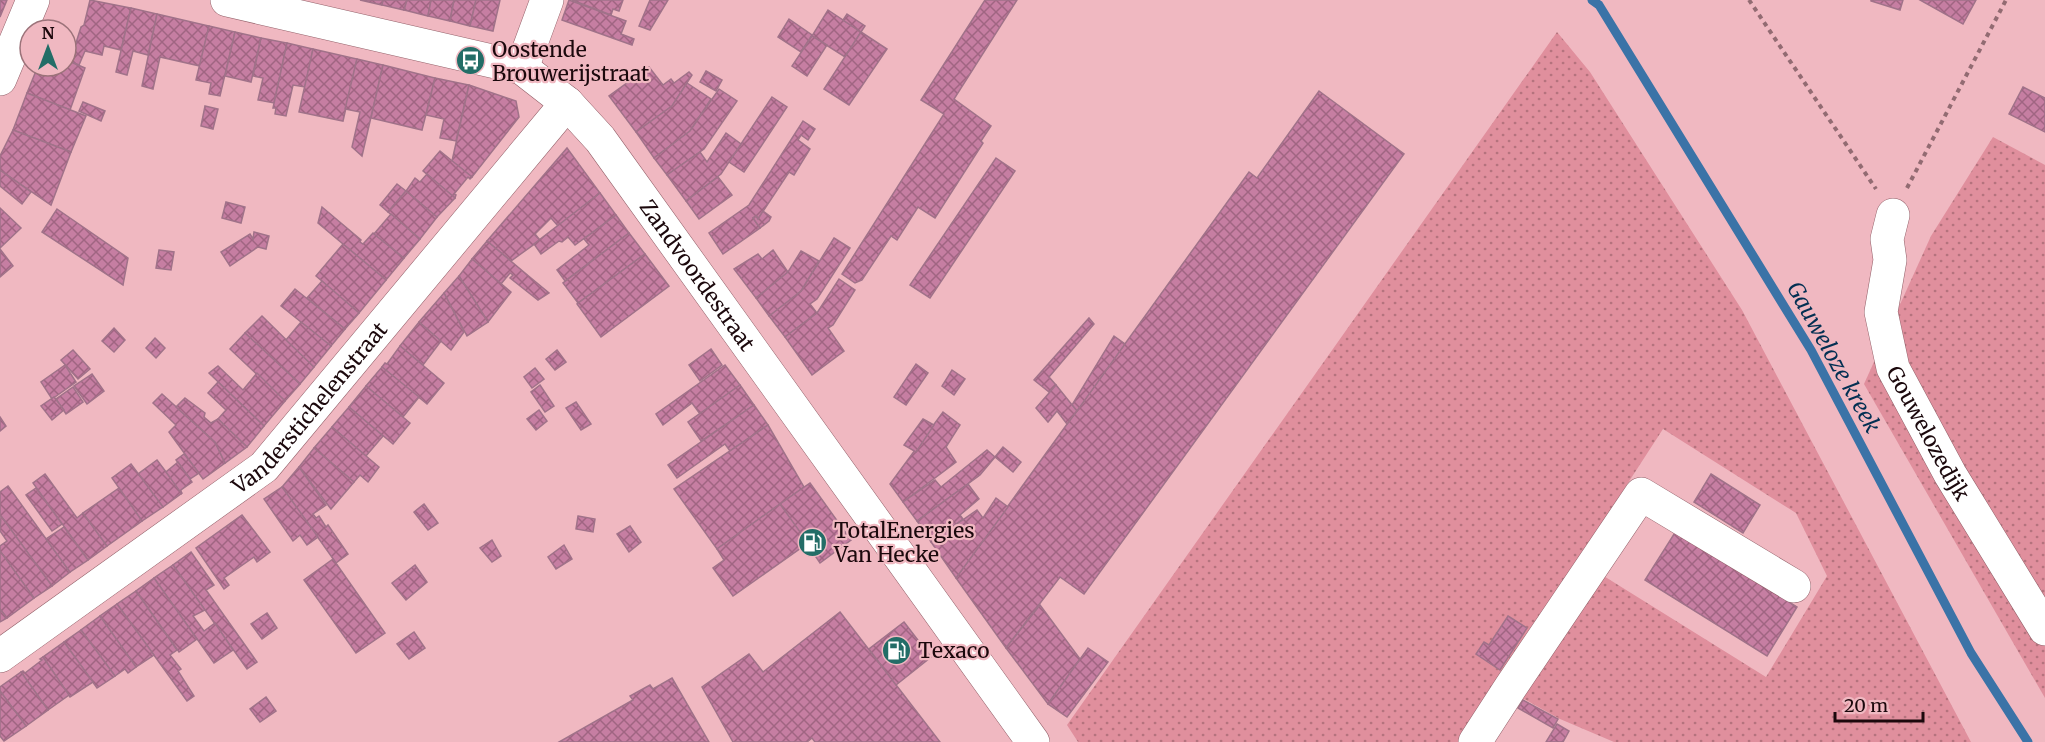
<svg xmlns="http://www.w3.org/2000/svg" width="2045" height="742" font-family="Merriweather,serif">
	<defs>
		<pattern id="grass-dots" width="8" height="8" patternUnits="userSpaceOnUse" patternTransform="scale(1.5)"><rect width="8" height="8" fill="#e08f9d"/><path d="M2 2h.1M6 6h.1" fill="none" stroke="#b5737e" stroke-width="1.8" stroke-linecap="round"/></pattern>
		<pattern id="building-cross-hatch" width="8" height="8" patternUnits="userSpaceOnUse" patternTransform="scale(1.5)"><rect width="8" height="8" fill="#c67ea2"/><path d="M0 0l8 8M0 8l8-8" fill="none" stroke="#a06582"/></pattern>
	</defs>
	<rect width="100%" height="100%" fill="#f0b8c1"/>
	<g fill="url(#grass-dots)" fill-rule="evenodd">
		<path d="M 1557,32 L 1590,72 L 1742,310 L 1971,742 L 1614,742 L 1560,719 L 1515,694 L 1463,742 L 1078,742 L 1067,725 ZM 1663,429 L 1796,513 L 1827,576 L 1766,677 L 1578,560 Z"/>
		<path d="M 1993,137 L 2045,165 L 2045,698 L 1864,384 L 1931,236 Z"/>
	</g>
	<g fill="none" stroke-linecap="round" stroke-linejoin="round">
		<path stroke="#3b73a7" stroke-width="9" d="M 1592,0 L 1599,5 L 1811,350 L 1971,653 L 2028,742"/>
	</g>
	<g fill="url(#building-cross-hatch)" stroke="#a07289" stroke-width="1.5">
		<path d="M 0,0 L 7,0 L 0,17 Z"/>
		<path d="M 90,0 L 131,8 L 121,50 L 104,46 L 102,55 L 85,51 L 79,65 L 66,60 L 66,42 L 75,46 L 81,27 L 84,25 Z"/>
		<path d="M 360,0 L 383,0 L 382,5 Z"/>
		<path d="M 383,0 L 407,0 L 404,10 L 382,5 Z"/>
		<path d="M 407,0 L 431,0 L 428,16 L 404,10 Z"/>
		<path d="M 431,0 L 454,0 L 450,21 L 428,16 Z"/>
		<path d="M 454,0 L 476,0 L 470,26 L 450,21 Z"/>
		<path d="M 476,0 L 500,0 L 493,31 L 470,26 Z"/>
		<path d="M 569,0 L 626,21 L 621,34 L 634,39 L 632,45 L 562,20 Z"/>
		<path d="M 572,0 L 623,0 L 619,11 L 613,9 L 611,15 Z"/>
		<path d="M 650,0 L 668,0 L 650,30 L 639,26 Z"/>
		<path d="M 985,0 L 1017,0 L 954,99 L 991,126 L 981,141 L 983,143 L 935,218 L 918,207 L 897,240 L 891,236 L 862,280 L 855,283 L 842,274 L 944,114 L 921,100 Z"/>
		<path d="M 1871,0 L 1903,0 L 1900,10 L 1871,1 Z"/>
		<path d="M 1920,0 L 1976,0 L 1963,24 Z"/>
		<path d="M 131,8 L 157,14 L 148,55 L 133,51 L 127,75 L 116,72 Z"/>
		<path d="M 828,10 L 861,32 L 845,57 L 812,36 Z"/>
		<path d="M 157,14 L 209,26 L 200,66 L 160,57 L 153,89 L 142,86 Z"/>
		<path d="M 847,14 L 865,26 L 861,32 L 843,20 Z"/>
		<path d="M 789,19 L 812,35 L 801,52 L 778,37 Z"/>
		<path d="M 209,26 L 235,32 L 220,96 L 209,94 L 211,83 L 196,80 Z"/>
		<path d="M 235,32 L 261,38 L 251,82 L 225,76 Z"/>
		<path d="M 861,32 L 887,49 L 849,105 L 824,89 Z"/>
		<path d="M 812,36 L 827,45 L 807,76 L 792,66 Z"/>
		<path d="M 261,38 L 287,43 L 274,103 L 258,100 L 263,78 L 253,76 Z"/>
		<path d="M 287,43 L 313,49 L 305,87 L 293,85 L 286,116 L 275,114 L 276,108 L 273,108 Z"/>
		<path d="M 313,49 L 357,59 L 343,121 L 299,112 Z"/>
		<path d="M 357,59 L 383,65 L 362,156 L 352,147 L 360,112 L 345,109 Z"/>
		<path d="M 66,60 L 85,68 L 70,110 L 27,93 L 38,66 L 66,66 Z"/>
		<path d="M 383,65 L 435,78 L 422,130 L 371,118 Z"/>
		<path d="M 649,67 L 663,85 L 671,79 L 674,83 L 689,72 L 692,75 L 672,106 L 636,132 L 609,96 Z"/>
		<path d="M 706,71 L 722,80 L 716,91 L 700,82 Z"/>
		<path d="M 435,78 L 469,85 L 456,141 L 440,138 L 444,119 L 426,115 Z"/>
		<path d="M 687,83 L 711,99 L 690,131 L 654,158 L 636,132 L 672,106 Z"/>
		<path d="M 469,85 L 516,101 L 519,117 L 472,177 L 452,161 Z"/>
		<path d="M 2023,87 L 2045,98 L 2045,132 L 2009,114 Z"/>
		<path d="M 719,89 L 737,101 L 704,149 L 667,175 L 654,158 L 690,131 Z"/>
		<path d="M 1319,91 L 1404,154 L 1084,594 L 1060,577 L 1006,648 L 956,578 L 1249,172 L 1257,178 Z"/>
		<path d="M 27,93 L 86,116 L 71,152 L 13,130 Z"/>
		<path d="M 772,97 L 787,107 L 744,172 L 729,162 Z"/>
		<path d="M 83,102 L 105,111 L 101,121 L 79,111 Z"/>
		<path d="M 205,106 L 218,109 L 213,129 L 201,126 Z"/>
		<path d="M 803,121 L 815,129 L 808,140 L 801,135 L 798,140 L 810,149 L 794,175 L 789,172 L 758,219 L 756,216 L 753,218 L 760,228 L 723,254 L 709,233 L 749,205 Z"/>
		<path d="M 13,130 L 71,152 L 51,205 L 0,170 L 0,156 Z"/>
		<path d="M 726,133 L 741,144 L 721,174 L 686,201 L 667,175 L 700,152 L 707,162 Z"/>
		<path d="M 567,148 L 600,193 L 558,226 L 551,218 L 535,234 L 540,240 L 511,261 L 487,241 Z"/>
		<path d="M 440,151 L 472,177 L 470,179 L 468,177 L 454,194 L 456,195 L 455,198 L 423,171 Z"/>
		<path d="M 996,158 L 1015,171 L 930,298 L 910,285 Z"/>
		<path d="M 0,170 L 31,192 L 22,204 L 0,186 Z"/>
		<path d="M 427,174 L 455,198 L 437,217 L 406,191 L 415,178 L 420,182 Z"/>
		<path d="M 718,177 L 732,195 L 699,219 L 686,201 Z"/>
		<path d="M 397,184 L 406,191 L 388,212 L 380,205 Z"/>
		<path d="M 406,191 L 437,217 L 420,239 L 388,212 Z"/>
		<path d="M 600,193 L 616,215 L 575,245 L 568,237 L 562,242 L 559,241 L 541,254 L 534,244 Z"/>
		<path d="M 226,202 L 245,207 L 241,223 L 222,218 Z"/>
		<path d="M 322,207 L 361,240 L 360,242 L 363,244 L 373,233 L 404,258 L 386,280 L 318,223 Z"/>
		<path d="M 0,208 L 21,228 L 0,248 Z"/>
		<path d="M 57,209 L 128,258 L 123,285 L 42,232 Z"/>
		<path d="M 763,211 L 771,217 L 769,221 L 760,228 L 753,218 L 756,216 L 758,219 Z"/>
		<path d="M 391,214 L 420,239 L 404,258 L 374,234 Z"/>
		<path d="M 616,215 L 629,233 L 565,281 L 557,270 L 589,245 L 584,239 Z"/>
		<path d="M 254,232 L 269,236 L 266,249 L 258,247 L 230,266 L 221,252 L 250,234 L 253,239 Z"/>
		<path d="M 629,233 L 645,254 L 578,303 L 563,283 Z"/>
		<path d="M 834,238 L 850,248 L 817,299 L 810,304 L 817,313 L 785,337 L 769,316 L 801,291 Z"/>
		<path d="M 487,241 L 531,278 L 549,293 L 538,300 L 510,278 L 513,275 L 510,273 L 501,284 L 472,259 Z"/>
		<path d="M 343,244 L 386,280 L 359,313 L 316,276 Z"/>
		<path d="M 0,249 L 13,266 L 0,277 Z"/>
		<path d="M 159,250 L 174,252 L 171,270 L 156,268 Z"/>
		<path d="M 773,250 L 788,272 L 756,298 L 734,269 L 758,254 L 762,259 Z"/>
		<path d="M 801,251 L 819,261 L 801,291 L 769,316 L 756,298 L 788,272 Z"/>
		<path d="M 645,254 L 669,286 L 601,337 L 577,304 Z"/>
		<path d="M 472,259 L 511,292 L 488,322 L 459,276 Z"/>
		<path d="M 459,276 L 488,322 L 467,336 L 444,293 Z"/>
		<path d="M 839,279 L 855,290 L 833,325 L 828,328 L 844,351 L 812,375 L 785,337 L 817,313 Z"/>
		<path d="M 322,281 L 359,313 L 345,329 L 307,298 Z"/>
		<path d="M 295,289 L 345,329 L 331,346 L 281,306 Z"/>
		<path d="M 444,293 L 464,332 L 451,350 L 419,322 Z"/>
		<path d="M 262,316 L 314,367 L 300,384 L 245,333 Z"/>
		<path d="M 1089,318 L 1094,324 L 1049,377 L 1056,385 L 1049,392 L 1034,380 Z"/>
		<path d="M 301,322 L 331,346 L 314,367 L 286,340 Z"/>
		<path d="M 419,322 L 441,341 L 423,365 L 400,346 Z"/>
		<path d="M 114,328 L 125,340 L 114,352 L 102,341 Z"/>
		<path d="M 245,333 L 300,384 L 285,401 L 230,349 Z"/>
		<path d="M 1114,336 L 1125,344 L 1077,411 L 1072,405 Z"/>
		<path d="M 155,338 L 165,348 L 156,358 L 146,348 Z"/>
		<path d="M 400,346 L 444,383 L 427,404 L 382,367 L 385,363 L 387,364 Z"/>
		<path d="M 711,349 L 722,365 L 700,381 L 689,365 Z"/>
		<path d="M 73,350 L 90,369 L 78,379 L 61,360 Z"/>
		<path d="M 557,350 L 566,362 L 555,370 L 546,359 Z"/>
		<path d="M 916,364 L 928,373 L 906,405 L 894,397 Z"/>
		<path d="M 65,365 L 76,382 L 52,399 L 41,382 Z"/>
		<path d="M 725,365 L 740,385 L 700,414 L 692,403 L 663,425 L 656,414 Z"/>
		<path d="M 218,366 L 243,390 L 257,373 L 285,401 L 264,426 L 209,373 Z"/>
		<path d="M 382,367 L 419,397 L 403,417 L 366,386 Z"/>
		<path d="M 535,368 L 544,379 L 532,388 L 524,377 Z"/>
		<path d="M 952,370 L 965,379 L 954,395 L 942,386 Z"/>
		<path d="M 92,374 L 104,391 L 87,404 L 74,386 Z"/>
		<path d="M 218,382 L 264,426 L 247,447 L 218,419 L 226,410 L 208,393 Z"/>
		<path d="M 540,385 L 554,406 L 545,412 L 531,392 Z"/>
		<path d="M 740,385 L 754,405 L 701,441 L 688,422 Z"/>
		<path d="M 1056,385 L 1077,411 L 1067,424 L 1057,411 L 1048,422 L 1036,408 Z"/>
		<path d="M 366,386 L 410,423 L 393,444 L 349,407 Z"/>
		<path d="M 73,387 L 83,402 L 66,414 L 56,399 Z"/>
		<path d="M 162,394 L 215,442 L 225,463 L 203,479 L 169,432 L 176,425 L 153,403 Z"/>
		<path d="M 54,397 L 64,410 L 52,420 L 41,406 Z"/>
		<path d="M 185,398 L 205,413 L 204,417 L 211,423 L 218,419 L 247,447 L 225,463 L 215,442 L 176,407 Z"/>
		<path d="M 576,402 L 591,424 L 581,430 L 566,408 Z"/>
		<path d="M 754,405 L 768,425 L 730,451 L 725,444 L 677,478 L 668,465 Z"/>
		<path d="M 349,407 L 383,436 L 366,456 L 332,427 Z"/>
		<path d="M 539,410 L 547,421 L 536,430 L 527,419 Z"/>
		<path d="M 943,412 L 960,425 L 946,447 L 956,462 L 903,502 L 890,484 Z"/>
		<path d="M 0,417 L 6,426 L 0,431 Z"/>
		<path d="M 923,419 L 934,425 L 916,452 L 904,445 Z"/>
		<path d="M 768,425 L 804,487 L 717,549 L 674,489 Z"/>
		<path d="M 332,427 L 379,467 L 368,482 L 360,475 L 354,482 L 314,448 Z"/>
		<path d="M 1003,447 L 1021,462 L 1013,472 L 995,457 Z"/>
		<path d="M 314,448 L 354,482 L 331,509 L 299,467 Z"/>
		<path d="M 987,450 L 995,457 L 980,475 L 917,521 L 903,502 L 935,480 L 941,487 Z"/>
		<path d="M 184,454 L 199,473 L 190,479 L 176,460 Z"/>
		<path d="M 157,460 L 182,493 L 163,507 L 138,474 Z"/>
		<path d="M 178,462 L 192,482 L 181,490 L 181,493 L 166,472 Z"/>
		<path d="M 131,464 L 163,507 L 142,521 L 112,478 Z"/>
		<path d="M 299,467 L 326,505 L 313,514 L 316,518 L 319,516 L 326,527 L 328,525 L 348,554 L 336,563 L 282,487 Z"/>
		<path d="M 45,474 L 77,518 L 83,513 L 107,546 L 88,560 L 33,483 Z"/>
		<path d="M 1711,474 L 1760,505 L 1743,533 L 1694,502 Z"/>
		<path d="M 810,483 L 851,540 L 820,563 L 780,504 Z"/>
		<path d="M 968,484 L 979,499 L 960,515 L 963,519 L 931,542 L 917,521 Z"/>
		<path d="M 8,486 L 70,572 L 52,586 L 0,515 L 0,492 Z"/>
		<path d="M 282,487 L 318,537 L 307,545 L 300,535 L 293,541 L 264,499 Z"/>
		<path d="M 36,488 L 62,524 L 52,531 L 26,495 Z"/>
		<path d="M 119,488 L 142,521 L 107,546 L 83,513 Z"/>
		<path d="M 996,498 L 1008,507 L 956,578 L 931,542 L 977,510 L 983,518 Z"/>
		<path d="M 424,504 L 438,523 L 428,530 L 414,512 Z"/>
		<path d="M 780,504 L 808,543 L 733,596 L 713,568 L 724,560 L 717,549 Z"/>
		<path d="M 242,515 L 270,552 L 257,562 L 254,557 L 224,578 L 229,585 L 224,589 L 196,548 Z"/>
		<path d="M 1,516 L 52,586 L 34,598 L 0,551 L 0,546 L 7,541 L 0,531 Z"/>
		<path d="M 578,516 L 595,519 L 593,532 L 576,529 Z"/>
		<path d="M 630,526 L 641,542 L 629,552 L 617,534 Z"/>
		<path d="M 64,527 L 88,560 L 70,572 L 46,539 Z"/>
		<path d="M 1676,531 L 1797,607 L 1767,656 L 1645,580 Z"/>
		<path d="M 492,540 L 501,556 L 492,562 L 480,548 Z"/>
		<path d="M 564,545 L 572,559 L 556,569 L 548,557 Z"/>
		<path d="M 0,551 L 34,598 L 7,618 L 0,609 Z"/>
		<path d="M 191,552 L 214,585 L 206,590 L 257,662 L 247,669 L 173,565 Z"/>
		<path d="M 333,559 L 385,633 L 356,653 L 304,580 Z"/>
		<path d="M 173,565 L 205,610 L 193,616 L 204,631 L 215,623 L 233,650 L 214,663 L 154,578 Z"/>
		<path d="M 415,565 L 427,582 L 406,600 L 392,583 Z"/>
		<path d="M 154,578 L 197,639 L 179,652 L 136,591 Z"/>
		<path d="M 136,591 L 177,650 L 170,655 L 181,669 L 178,671 L 194,696 L 187,701 L 117,604 Z"/>
		<path d="M 117,604 L 154,655 L 136,667 L 100,616 Z"/>
		<path d="M 1040,605 L 1080,659 L 1048,704 L 1006,648 Z"/>
		<path d="M 0,609 L 7,618 L 0,622 Z"/>
		<path d="M 840,612 L 940,742 L 815,742 L 812,738 L 807,742 L 733,742 L 702,687 L 749,654 L 763,672 Z"/>
		<path d="M 267,613 L 277,628 L 262,639 L 251,624 Z"/>
		<path d="M 100,616 L 136,667 L 128,673 L 125,669 L 115,676 L 81,630 Z"/>
		<path d="M 1508,616 L 1527,628 L 1500,670 L 1476,654 L 1484,642 L 1489,645 Z"/>
		<path d="M 904,622 L 931,657 L 896,685 L 869,649 Z"/>
		<path d="M 81,630 L 115,676 L 97,688 L 64,642 Z"/>
		<path d="M 414,632 L 425,648 L 409,659 L 397,644 Z"/>
		<path d="M 64,642 L 93,682 L 70,697 L 43,657 Z"/>
		<path d="M 1088,648 L 1108,662 L 1067,717 L 1048,704 Z"/>
		<path d="M 43,657 L 69,695 L 48,710 L 21,672 L 23,671 L 25,673 L 42,660 L 40,659 Z"/>
		<path d="M 21,672 L 48,710 L 26,726 L 0,691 L 0,687 Z"/>
		<path d="M 672,678 L 709,742 L 559,742 L 633,700 L 630,696 L 650,685 L 653,689 Z"/>
		<path d="M 0,691 L 26,726 L 4,741 L 0,736 Z"/>
		<path d="M 266,697 L 276,711 L 260,722 L 250,709 Z"/>
		<path d="M 1523,700 L 1558,719 L 1553,728 L 1518,708 Z"/>
		<path d="M 1557,724 L 1569,731 L 1563,742 L 1546,742 Z"/>
	</g>
	<g fill="none" stroke-linecap="round" stroke-linejoin="round">
		<defs>
			<g id="minor">
				<path d="M 522,68 L 547,0"/>
				<path d="M 0,79 L 33,0"/>
				<path id="s1" d="M 1893,215 L 1887,239 L 1890,260 L 1881,312 L 1893,368 L 1950,474 L 2045,629"/>
				<path id="s2" d="M 0,656 L 264,467 L 567,103"/>
				<path d="M 1475,742 L 1510,688 L 1641,494 L 1794,586"/>
			</g>
			<g id="major">
				<path id="s3" d="M 227,0 L 522,68 L 567,103 L 600,139 L 1033,742"/>
			</g>
		</defs>
		<use href="#minor" stroke="#936069" stroke-width="34"/>
		<use href="#major" stroke="#936069" stroke-width="34"/>
		<g stroke="#926b72" stroke-width="4" stroke-dasharray="4.5 4.5" stroke-linecap="butt">
			<path d="M 1749,0 L 1876,189"/>
			<path d="M 1907,188 L 2006,0"/>
		</g>
		<use href="#minor" stroke="#fff" stroke-width="33"/>
		<use href="#major" stroke="#fff" stroke-width="33"/>
	</g>
	<defs>
		<symbol id="bus-disc" viewBox="-11 -11 22 22"><circle r="9.5" fill="#236d67" stroke="#f0b8c1"/><path d="M-5-6H5V4H4V6H2V4H-2V6H-4V4H-5ZM-3.5-4V0h7V-4ZM-3.5 1.2v1.5H-2V1.2ZM2 1.2v1.5H3.5V1.2Z" fill="#fff"/></symbol>
		<symbol id="fuel-disc" viewBox="-11 -11 22 22"><circle r="9.5" fill="#236d67" stroke="#f0b8c1"/><path d="M-5.5-6h7V0h2V4h1.3V-2.5L3-4.5l.8-.8L6-3V5H2.5V1h-1V6h-7ZM-4.2-4.7v3.2H.2V-4.7Z" fill="#fff"/></symbol>
	</defs>
	<g fill-rule="evenodd">
		<use href="#bus-disc" x="454" y="44" width="33" height="33"/>
		<use href="#fuel-disc" x="796" y="526" width="33" height="33"/>
		<use href="#fuel-disc" x="880" y="634" width="33" height="33"/>
	</g>
	<g text-anchor="middle" dominant-baseline="central" stroke-width="4.5" stroke-linejoin="round" paint-order="stroke">
		<g font-size="21" fill="#1b080c" stroke="#f0b8c1" text-anchor="start">
			<text x="492" y="49">Oostende<tspan x="492" dy="24">Brouwerijstraat</tspan></text>
			<text x="834" y="530">TotalEnergies<tspan x="834" dy="24">Van Hecke</tspan></text>
			<text x="918" y="650">Texaco</text>
		</g>
		<g font-size="21" fill="#1b080c" stroke="#f0b8c1">
			<text stroke="none"><textPath href="#s3" startOffset="576">Zandvoordestraat</textPath></text>
			<text stroke="none"><textPath href="#s2" startOffset="399">Vanderstichelenstraat</textPath></text>
			<text stroke="none"><textPath href="#s1" startOffset="230">Gouwelozedijk</textPath></text>
		</g>
		<g font-size="22" font-style="italic" fill="#022f52" stroke="#f0b8c1">
			<text transform="translate(1834 357) rotate(61)">Gauweloze kreek</text>
		</g>
	</g>
	<g transform="translate(48 48)"><circle r="28" fill="#f0b8c1" stroke="#9b7279" stroke-width="1.5"/>
	<path d="M0-4.5L10 22L0 15L-10 22Z" fill="#236d67"/>
	<text y="-9" font-size="16" font-weight="bold" text-anchor="middle" fill="#1b080c">N</text>
	</g>
	<path d="M1835 712v9h88v-9" fill="none" stroke="#1b080c" stroke-width="3"/>
	<text x="1844" y="712" font-size="18" fill="#1b080c" stroke="#f0b8c1" stroke-width="4.5" paint-order="stroke">20 m</text>
</svg>
